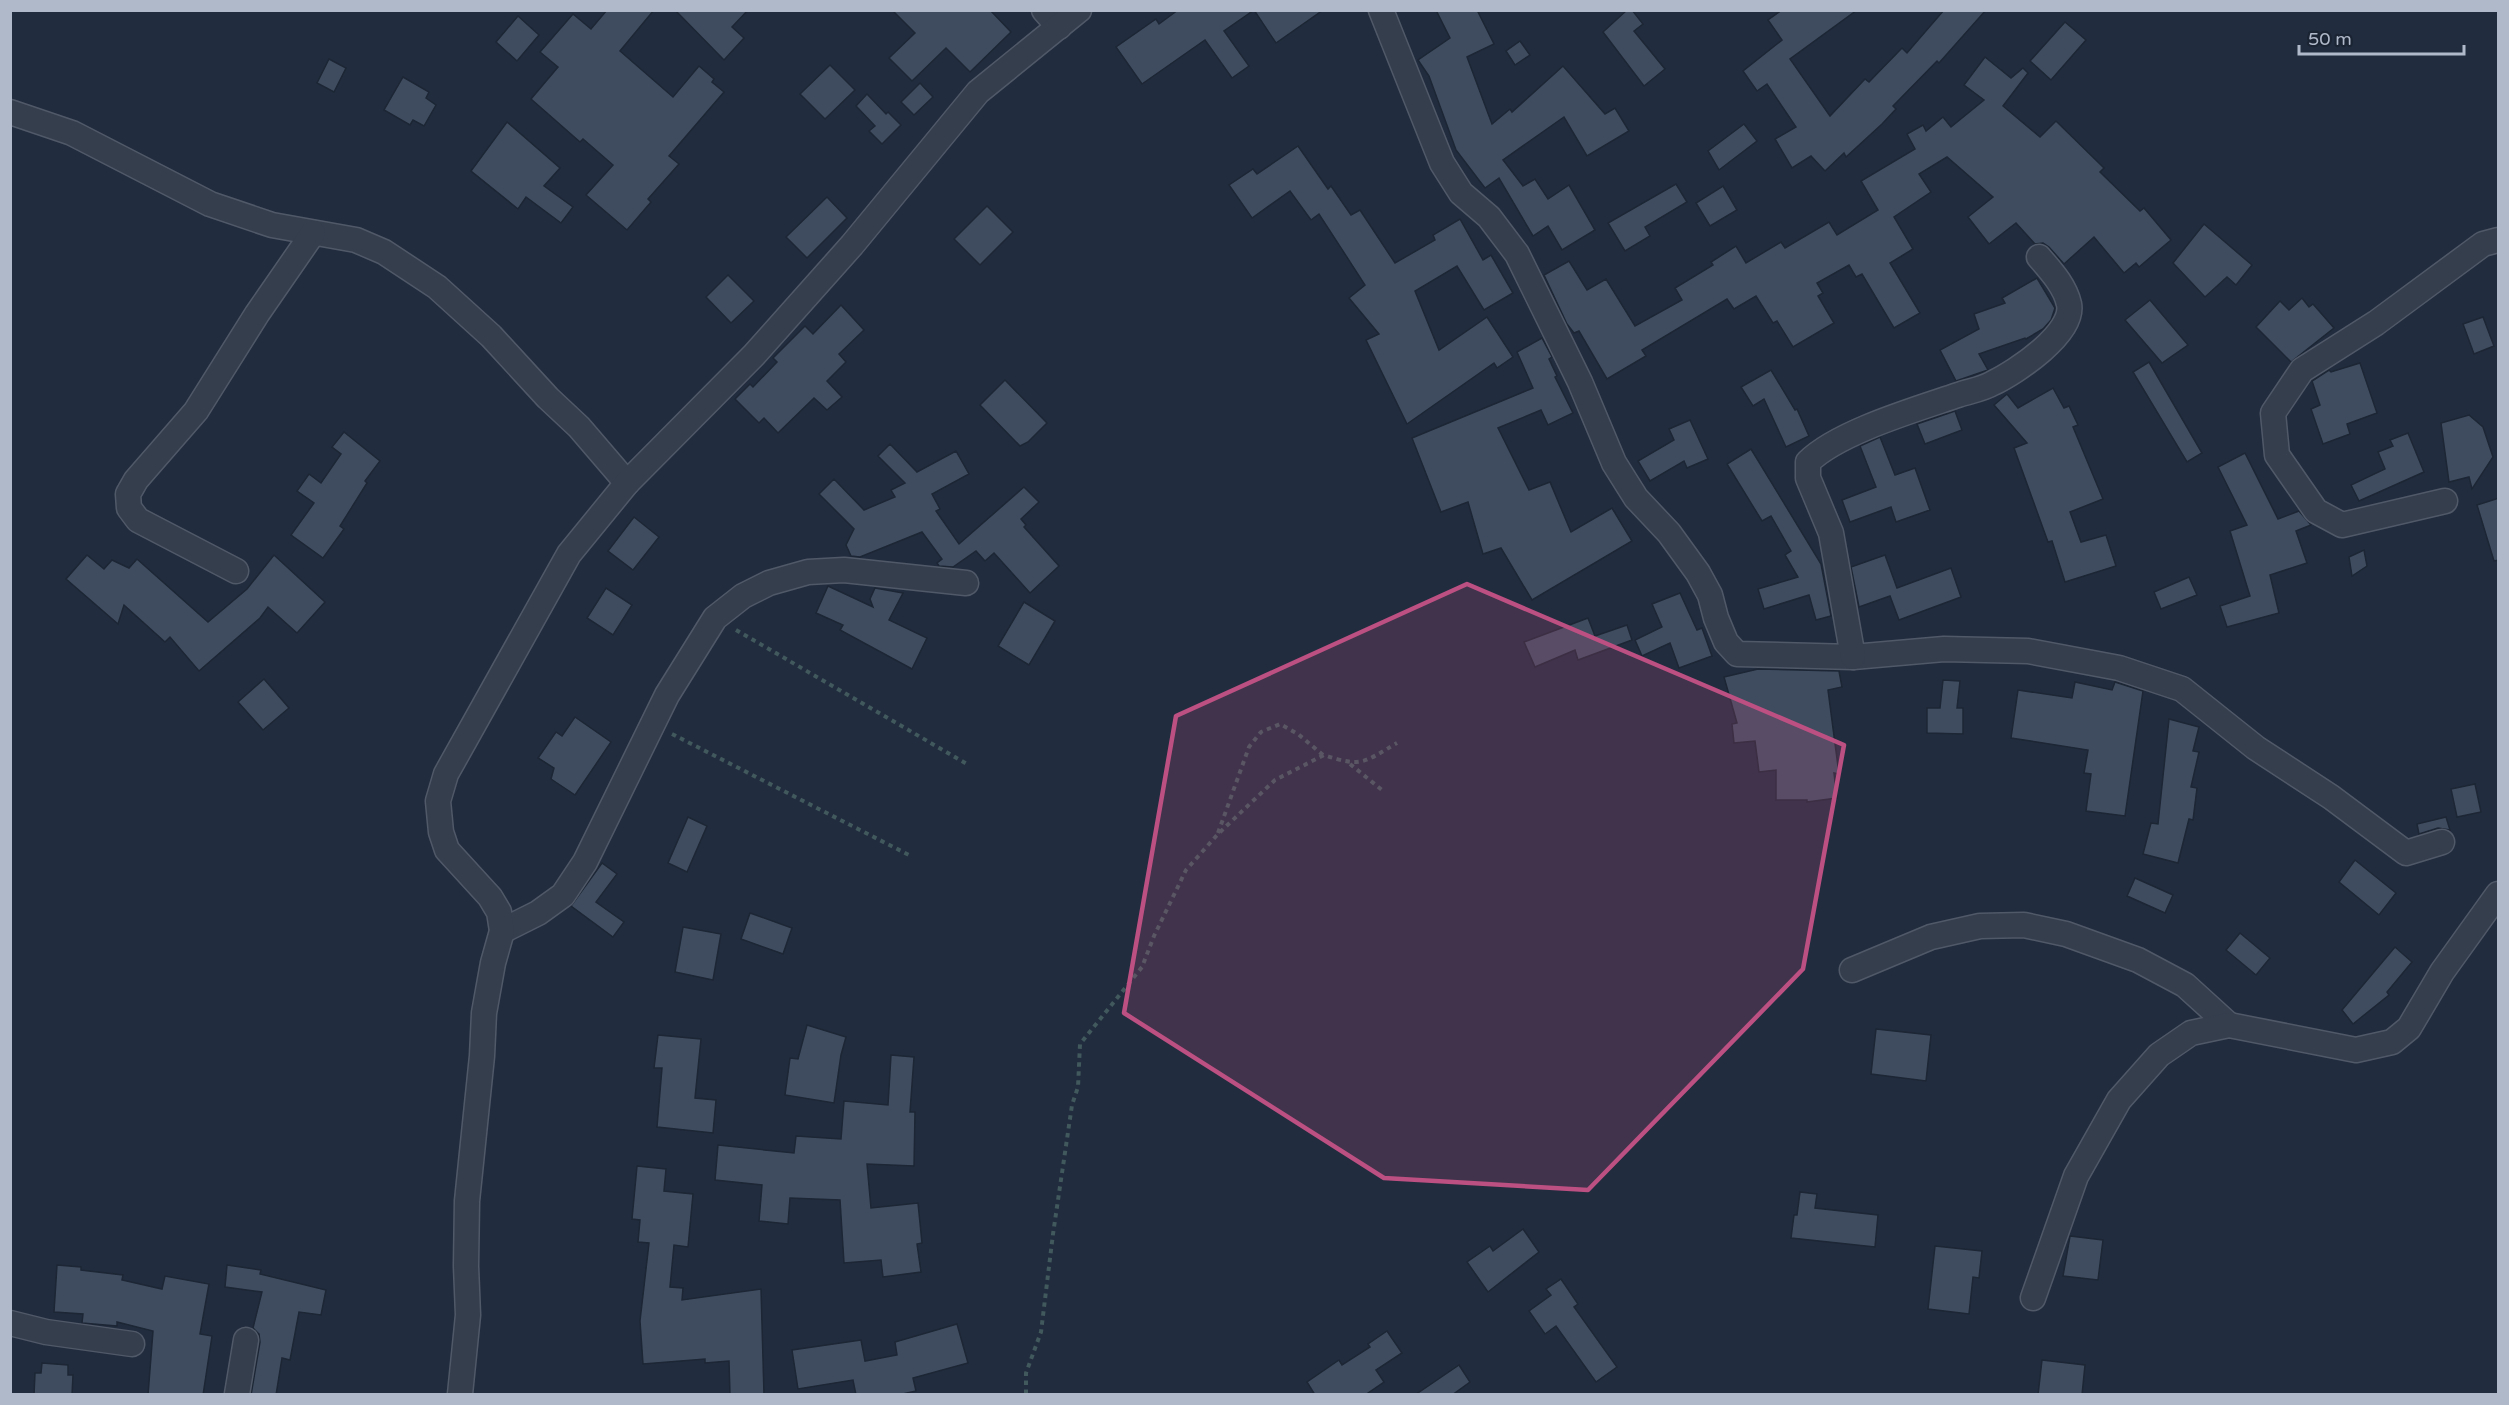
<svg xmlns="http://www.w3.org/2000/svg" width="2509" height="1405" font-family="'Varela Round',sans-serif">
	<rect width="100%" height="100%" fill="#212c3e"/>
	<g fill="#3f4c60" stroke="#1c2634" stroke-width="1.5">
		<path d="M 607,10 L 654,10 L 620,51 L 673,97 L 699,66 L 714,79 L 712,82 L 724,92 L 669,156 L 679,164 L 648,199 L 651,202 L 627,230 L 586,195 L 613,165 L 583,139 L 580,142 L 531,99 L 558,67 L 540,52 L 573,14 L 591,29 Z"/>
		<path d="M 675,10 L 748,10 L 732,27 L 744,38 L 724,60 Z"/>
		<path d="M 892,10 L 990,10 L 1011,32 L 970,72 L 946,48 L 912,81 L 889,58 L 915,33 Z"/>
		<path d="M 1178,10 L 1254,10 L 1224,31 L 1249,66 L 1232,78 L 1205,40 L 1142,84 L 1116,47 L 1156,19 L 1159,24 Z"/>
		<path d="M 1254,10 L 1323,10 L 1276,43 Z"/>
		<path d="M 1436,10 L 1477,10 L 1494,44 L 1467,57 L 1492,124 L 1510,109 L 1512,112 L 1563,66 L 1605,114 L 1615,108 L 1629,131 L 1587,156 L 1564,117 L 1503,160 L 1523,186 L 1535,179 L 1548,199 L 1569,185 L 1595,230 L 1562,250 L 1548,226 L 1533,236 L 1499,178 L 1485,188 L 1456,150 L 1429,76 L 1418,60 L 1450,38 Z"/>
		<path d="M 1627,10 L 1632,10 L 1643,24 L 1634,31 L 1665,69 L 1644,86 L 1603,32 Z"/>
		<path d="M 1782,10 L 1857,10 L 1790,59 L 1830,116 L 1865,79 L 1869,82 L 1902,48 L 1907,53 L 1944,10 L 1986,10 L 1939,63 L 1937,61 L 1893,106 L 1896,109 L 1882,124 L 1846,157 L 1844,153 L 1825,171 L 1811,156 L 1792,168 L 1775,139 L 1796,127 L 1767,84 L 1757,91 L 1743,71 L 1782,40 L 1768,20 Z"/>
		<path d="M 518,16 L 539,35 L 517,61 L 496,42 Z"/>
		<path d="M 2065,22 L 2086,40 L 2051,80 L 2030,61 Z"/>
		<path d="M 1520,41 L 1530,55 L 1515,65 L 1506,51 Z"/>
		<path d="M 1985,57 L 2011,78 L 2023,68 L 2028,73 L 2003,106 L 2040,137 L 2056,121 L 2104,168 L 2100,172 L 2140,211 L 2144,208 L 2171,240 L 2139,267 L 2136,263 L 2124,273 L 2094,237 L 2064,264 L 2049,247 L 2043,243 L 2035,244 L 2016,223 L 1989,244 L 1968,217 L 1993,197 L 1947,157 L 1919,174 L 1931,192 L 1894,217 L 1913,249 L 1890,263 L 1920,313 L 1894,328 L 1862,274 L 1856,277 L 1849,265 L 1817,283 L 1823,293 L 1818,296 L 1834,323 L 1793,347 L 1777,321 L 1773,323 L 1756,296 L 1734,309 L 1727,299 L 1642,350 L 1646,356 L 1607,379 L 1579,331 L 1574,333 L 1567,324 L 1544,275 L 1569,261 L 1587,290 L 1606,279 L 1635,326 L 1682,300 L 1675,288 L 1713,265 L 1711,262 L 1736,246 L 1746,263 L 1781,242 L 1785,248 L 1829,222 L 1837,235 L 1878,210 L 1861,181 L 1915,149 L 1907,134 L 1923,125 L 1926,131 L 1943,117 L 1951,127 L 1984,100 L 1964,85 Z"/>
		<path d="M 329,59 L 346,68 L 334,92 L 317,83 Z"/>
		<path d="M 830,65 L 855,90 L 825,119 L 800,94 Z"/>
		<path d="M 403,77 L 429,92 L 426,98 L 436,105 L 424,126 L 413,120 L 410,125 L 384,110 Z"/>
		<path d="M 920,83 L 933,97 L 914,115 L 901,102 Z"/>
		<path d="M 867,94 L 886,114 L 888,112 L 901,125 L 882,144 L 869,131 L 875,126 L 856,106 Z"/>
		<path d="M 507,122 L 560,168 L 544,186 L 573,207 L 561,223 L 526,197 L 518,209 L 471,171 Z"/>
		<path d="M 1744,124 L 1757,141 L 1719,170 L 1708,151 Z"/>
		<path d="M 1298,146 L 1328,189 L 1331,186 L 1351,215 L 1360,210 L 1395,263 L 1435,240 L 1433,235 L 1460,219 L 1483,260 L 1491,255 L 1513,293 L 1484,310 L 1457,266 L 1415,291 L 1439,350 L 1487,317 L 1513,357 L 1497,368 L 1494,363 L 1407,424 L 1366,340 L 1379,334 L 1349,298 L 1365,285 L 1319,214 L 1311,220 L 1290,191 L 1252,218 L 1229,185 L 1253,169 L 1257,174 Z"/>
		<path d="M 1676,184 L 1687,202 L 1645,227 L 1650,236 L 1625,251 L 1608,223 Z"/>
		<path d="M 1723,186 L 1737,210 L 1710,226 L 1696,203 Z"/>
		<path d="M 827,197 L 847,218 L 807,258 L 786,237 Z"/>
		<path d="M 987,206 L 1013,232 L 980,265 L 954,239 Z"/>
		<path d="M 2204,224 L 2252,265 L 2236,285 L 2227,277 L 2205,297 L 2173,263 Z"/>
		<path d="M 728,275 L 754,301 L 731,323 L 706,297 Z"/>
		<path d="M 2037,278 L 2055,308 L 2051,320 L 2043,329 L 2026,339 L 2025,338 L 1979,354 L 1988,370 L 1956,381 L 1940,350 L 1979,329 L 1974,314 L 2005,303 L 2002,298 Z"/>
		<path d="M 2302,298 L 2309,307 L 2313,304 L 2334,328 L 2291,362 L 2256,327 L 2280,301 L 2289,310 Z"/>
		<path d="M 2150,300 L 2188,345 L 2162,363 L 2125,320 Z"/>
		<path d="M 841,305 L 864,330 L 839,354 L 846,362 L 827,381 L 842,397 L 827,410 L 814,398 L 778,433 L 764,418 L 759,423 L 735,399 L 750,384 L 753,387 L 777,362 L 773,358 L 805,326 L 813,334 Z"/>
		<path d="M 2483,317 L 2494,346 L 2474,354 L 2463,324 Z"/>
		<path d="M 1542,338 L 1552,357 L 1549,359 L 1557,376 L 1555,377 L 1573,413 L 1548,425 L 1541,410 L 1498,428 L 1529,490 L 1550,482 L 1571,532 L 1612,508 L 1632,541 L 1532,600 L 1501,548 L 1483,554 L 1468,502 L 1441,512 L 1412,438 L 1533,388 L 1517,352 Z"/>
		<path d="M 2149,362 L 2202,453 L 2187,462 L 2133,372 Z"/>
		<path d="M 2360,363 L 2377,413 L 2347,424 L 2350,434 L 2323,444 L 2311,409 L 2320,405 L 2312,381 L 2329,370 L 2331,372 Z"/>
		<path d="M 1771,370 L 1795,410 L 1797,409 L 1809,436 L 1786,447 L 1764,399 L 1753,406 L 1741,387 Z"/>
		<path d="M 1005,380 L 1047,423 L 1028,442 L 1020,446 L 980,405 Z"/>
		<path d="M 2053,388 L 2064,408 L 2069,406 L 2078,425 L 2073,427 L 2103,499 L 2070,512 L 2081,542 L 2106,535 L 2116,566 L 2065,582 L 2052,541 L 2048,542 L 2014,448 L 2027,443 L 1994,405 L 2007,394 L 2018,408 Z"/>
		<path d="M 1955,411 L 1962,430 L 1925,444 L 1917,424 Z"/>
		<path d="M 2469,415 L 2483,427 L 2493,457 L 2472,489 L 2469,477 L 2449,482 L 2441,423 Z"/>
		<path d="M 1690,420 L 1708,459 L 1687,468 L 1684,461 L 1650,481 L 1638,461 L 1674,440 L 1669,429 Z"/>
		<path d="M 344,432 L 380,461 L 365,481 L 367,483 L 340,526 L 344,529 L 323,558 L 291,535 L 314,503 L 297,491 L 309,474 L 321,483 L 341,454 L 332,447 Z"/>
		<path d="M 2408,433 L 2424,472 L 2359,501 L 2351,485 L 2385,469 L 2378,452 L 2393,446 L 2390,440 Z"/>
		<path d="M 1880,437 L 1895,475 L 1915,468 L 1930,510 L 1896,522 L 1891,507 L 1850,522 L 1842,500 L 1876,487 L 1860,446 Z"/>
		<path d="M 890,444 L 917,472 L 956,451 L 969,474 L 932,494 L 940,509 L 936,511 L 959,544 L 1024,487 L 1039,502 L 1021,519 L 1026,525 L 1024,527 L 1059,566 L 1030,593 L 994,553 L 985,561 L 976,551 L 953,567 L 939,566 L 937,563 L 942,559 L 922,532 L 860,557 L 851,556 L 846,545 L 854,529 L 819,494 L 834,479 L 864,510 L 895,497 L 891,490 L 905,483 L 878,456 Z"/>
		<path d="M 1751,449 L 1821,564 L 1831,616 L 1816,620 L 1809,595 L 1764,609 L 1758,589 L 1798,577 L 1785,555 L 1791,551 L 1771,516 L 1762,521 L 1727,464 Z"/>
		<path d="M 2245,453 L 2278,519 L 2299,511 L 2311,525 L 2296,531 L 2307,563 L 2270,575 L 2279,613 L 2227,627 L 2220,606 L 2250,596 L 2230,531 L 2247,525 L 2218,467 Z"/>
		<path d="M 2499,498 L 2499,560 L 2494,561 L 2477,505 Z"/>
		<path d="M 634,517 L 659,537 L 633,570 L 608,551 Z"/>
		<path d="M 2364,550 L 2367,566 L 2352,576 L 2349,557 Z"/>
		<path d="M 87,555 L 104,569 L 112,560 L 129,568 L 137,559 L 208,622 L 247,589 L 274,555 L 325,602 L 297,633 L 268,607 L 260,618 L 199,671 L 170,637 L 165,642 L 124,605 L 118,624 L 66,579 Z"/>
		<path d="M 1885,555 L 1897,588 L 1951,568 L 1961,597 L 1899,620 L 1890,596 L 1859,607 L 1851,567 Z"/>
		<path d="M 2189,577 L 2197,595 L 2161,609 L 2154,592 Z"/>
		<path d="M 828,586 L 873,607 L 870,599 L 875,588 L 903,593 L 889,620 L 927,638 L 912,669 L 840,630 L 843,625 L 816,613 Z"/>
		<path d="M 606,588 L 632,605 L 613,635 L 587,618 Z"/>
		<path d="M 1680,593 L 1697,630 L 1702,628 L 1712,656 L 1679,668 L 1670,643 L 1642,656 L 1635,640 L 1662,627 L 1652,604 Z"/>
		<path d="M 1024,602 L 1055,621 L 1029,665 L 998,646 Z"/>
		<path d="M 1588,618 L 1595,636 L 1627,625 L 1632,640 L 1578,660 L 1575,650 L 1535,667 L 1524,642 Z"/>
		<path d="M 1758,669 L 1839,671 L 1842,687 L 1828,690 L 1839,774 L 1834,773 L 1837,798 L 1807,802 L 1807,800 L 1776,800 L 1776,770 L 1759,772 L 1755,741 L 1734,743 L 1732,724 L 1737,723 L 1724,677 Z"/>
		<path d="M 264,679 L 289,708 L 263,730 L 238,702 Z"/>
		<path d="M 1943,680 L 1960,681 L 1957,708 L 1963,708 L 1963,734 L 1927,733 L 1927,708 L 1940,708 Z"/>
		<path d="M 2075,682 L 2112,690 L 2115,682 L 2143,691 L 2125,816 L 2086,811 L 2091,774 L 2084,773 L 2088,750 L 2011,738 L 2018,690 L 2072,698 Z"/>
		<path d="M 575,717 L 611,742 L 575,795 L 551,779 L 554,768 L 538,758 L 556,732 L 562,736 Z"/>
		<path d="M 2169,719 L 2199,727 L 2193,751 L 2199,752 L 2191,787 L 2197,788 L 2193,820 L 2189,819 L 2178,863 L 2143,854 L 2151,823 L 2158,824 Z"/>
		<path d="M 2475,784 L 2481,812 L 2457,817 L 2451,789 Z"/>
		<path d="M 688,817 L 707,826 L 687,872 L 668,863 Z"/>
		<path d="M 2446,817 L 2450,830 L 2438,828 L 2419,834 L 2417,824 Z"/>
		<path d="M 2355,860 L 2396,893 L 2379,915 L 2339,882 Z"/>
		<path d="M 602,863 L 617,874 L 596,902 L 624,922 L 613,937 L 571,906 Z"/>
		<path d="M 2135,878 L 2173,895 L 2165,913 L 2127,896 Z"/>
		<path d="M 750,913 L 792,928 L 783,954 L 741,939 Z"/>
		<path d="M 683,927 L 721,934 L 713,980 L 675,972 Z"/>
		<path d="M 2240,933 L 2270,958 L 2256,975 L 2226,950 Z"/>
		<path d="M 2395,947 L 2412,962 L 2387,992 L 2389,995 L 2353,1024 L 2342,1010 Z"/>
		<path d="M 807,1025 L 846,1037 L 841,1055 L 834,1103 L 785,1095 L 790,1058 L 798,1059 Z"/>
		<path d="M 1876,1029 L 1931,1035 L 1926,1081 L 1871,1074 Z"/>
		<path d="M 658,1035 L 701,1039 L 695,1098 L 716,1100 L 713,1133 L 657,1127 L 662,1068 L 654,1068 Z"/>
		<path d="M 891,1055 L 914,1057 L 910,1112 L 915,1112 L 914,1166 L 867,1164 L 871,1208 L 918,1203 L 922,1243 L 917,1244 L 921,1272 L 883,1277 L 881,1260 L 844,1263 L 840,1200 L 790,1198 L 788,1224 L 759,1221 L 762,1185 L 715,1180 L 718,1145 L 794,1153 L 796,1136 L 841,1139 L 844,1101 L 888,1105 Z"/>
		<path d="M 637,1166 L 666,1169 L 664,1191 L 693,1194 L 688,1247 L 674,1245 L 670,1287 L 683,1288 L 682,1300 L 761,1289 L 764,1395 L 730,1395 L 729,1361 L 705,1363 L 705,1359 L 643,1364 L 640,1321 L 649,1243 L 638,1242 L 640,1220 L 632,1219 Z"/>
		<path d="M 1800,1192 L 1817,1194 L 1815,1208 L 1878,1215 L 1875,1247 L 1791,1238 L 1794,1215 L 1797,1215 Z"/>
		<path d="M 1523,1229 L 1539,1252 L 1488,1292 L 1467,1262 L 1490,1246 L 1493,1251 Z"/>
		<path d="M 2070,1236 L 2103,1240 L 2098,1280 L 2063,1276 Z"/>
		<path d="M 1935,1246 L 1982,1251 L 1979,1278 L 1973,1277 L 1969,1314 L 1928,1309 Z"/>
		<path d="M 57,1265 L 81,1267 L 81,1270 L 123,1275 L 122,1280 L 162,1289 L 165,1276 L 209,1284 L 200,1334 L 212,1336 L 203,1395 L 148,1395 L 153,1331 L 117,1322 L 117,1326 L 82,1323 L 83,1314 L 54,1312 Z"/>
		<path d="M 227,1265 L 261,1270 L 260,1274 L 326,1290 L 321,1315 L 299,1312 L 290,1360 L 282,1358 L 276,1395 L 251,1395 L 260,1342 L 259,1334 L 253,1328 L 262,1292 L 225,1287 Z"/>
		<path d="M 1561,1279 L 1578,1304 L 1574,1307 L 1617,1367 L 1596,1382 L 1556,1326 L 1545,1334 L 1529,1311 L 1551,1295 L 1546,1289 Z"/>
		<path d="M 957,1324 L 968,1363 L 913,1378 L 916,1391 L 898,1395 L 856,1395 L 853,1380 L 798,1389 L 792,1350 L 861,1340 L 865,1361 L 897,1355 L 895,1342 Z"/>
		<path d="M 1387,1331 L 1402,1353 L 1376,1370 L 1384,1382 L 1365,1395 L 1315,1395 L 1307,1382 L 1339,1360 L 1342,1365 L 1370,1347 L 1368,1344 Z"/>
		<path d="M 2042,1360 L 2085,1365 L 2082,1395 L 2038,1395 Z"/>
		<path d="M 42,1363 L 68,1365 L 68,1375 L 73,1375 L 72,1395 L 34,1395 L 35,1373 L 41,1373 Z"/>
		<path d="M 1459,1365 L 1470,1382 L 1452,1395 L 1415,1395 Z"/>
	</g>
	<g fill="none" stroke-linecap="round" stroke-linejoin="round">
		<defs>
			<g id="street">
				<path d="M 1044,10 L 1059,27"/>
				<path d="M 1381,10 L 1442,163 L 1461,193 L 1489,217 L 1517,254 L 1580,382 L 1614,463 L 1636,498 L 1669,533 L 1698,573 L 1710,595 L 1716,618 L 1726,642 L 1737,654 L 1853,657 L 1944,649 L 2028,651 L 2119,668 L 2182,689 L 2256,748 L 2331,797 L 2406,853 L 2442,842"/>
				<path d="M 10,112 L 72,133 L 210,204 L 272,225 L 356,240 L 384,252 L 437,287 L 491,336 L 548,398 L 579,427 L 627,483"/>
				<path d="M 2445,501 L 2342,525 L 2316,511 L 2277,455 L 2273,413 L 2302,370 L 2376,323 L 2483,244 L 2498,240"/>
				<path d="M 236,571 L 138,520 L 129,508 L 128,494 L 136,480 L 196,411 L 257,314 L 313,233"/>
				<path d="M 1853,657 L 1831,533 L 1808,478 L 1808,462 C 1838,432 1917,409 1958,395 C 1970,391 1983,389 1993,383 C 2016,372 2075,333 2069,304 C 2065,286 2051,271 2039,257"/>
				<path d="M 502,931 L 538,913 L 563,895 L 585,862 L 667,695 L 715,618 L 743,596 L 769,583 L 808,572 L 844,570 L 966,583"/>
				<path d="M 1852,970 L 1931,937 L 1980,926 L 2024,925 L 2066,934 L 2138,960 L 2185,985 L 2229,1025"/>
				<path d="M 2033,1298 L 2076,1176 L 2119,1100 L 2159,1055 L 2191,1033 L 2229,1025 L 2356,1050 L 2392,1042 L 2409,1028 L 2442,972 L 2498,894"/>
				<path d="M 10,1323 L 46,1332 L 132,1344"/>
				<path d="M 237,1394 L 246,1340"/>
				<path d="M 460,1394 L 468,1315 L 466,1266 L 467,1201 L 482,1056 L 484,1013 L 493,963 L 502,931 L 499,912 L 490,897 L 447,850 L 441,832 L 438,801 L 446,774 L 569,554 L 627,483 L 754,355 L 852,245 L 978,92 L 1079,10"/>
			</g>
		</defs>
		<use href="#street" stroke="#505968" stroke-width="27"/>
		<g stroke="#41585c" stroke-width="4" stroke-dasharray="4.5 4.5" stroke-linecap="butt">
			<path d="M 736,630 L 967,764"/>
			<path d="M 672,734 L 909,855"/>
			<path d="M 1350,764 L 1382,790"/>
			<path d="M 1218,833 L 1249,747 L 1261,732 L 1280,724 L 1298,734 L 1323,755"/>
			<path d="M 1026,1394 L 1026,1373 L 1041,1332 L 1053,1234 L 1072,1105 L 1078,1087 L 1080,1044 L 1142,967 L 1154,936 L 1186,870 L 1218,834 L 1275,780 L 1324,755 C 1362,768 1364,762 1397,743"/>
		</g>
		<use href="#street" stroke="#353e4d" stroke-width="24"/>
	</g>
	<path fill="#bc5082" fill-opacity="0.2" stroke="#bc5082" stroke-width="4.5" stroke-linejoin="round" d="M 1467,584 L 1844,745 L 1803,969 L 1588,1190 L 1384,1178 L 1124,1013 L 1176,716 Z"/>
	<rect width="2509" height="1405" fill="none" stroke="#b0b9c9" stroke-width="24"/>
	<path d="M2299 45v9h165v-9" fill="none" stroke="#b0b9c9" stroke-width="3"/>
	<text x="2308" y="45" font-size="18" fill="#b0b9c9" stroke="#1a2432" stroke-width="4.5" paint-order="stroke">50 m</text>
</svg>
